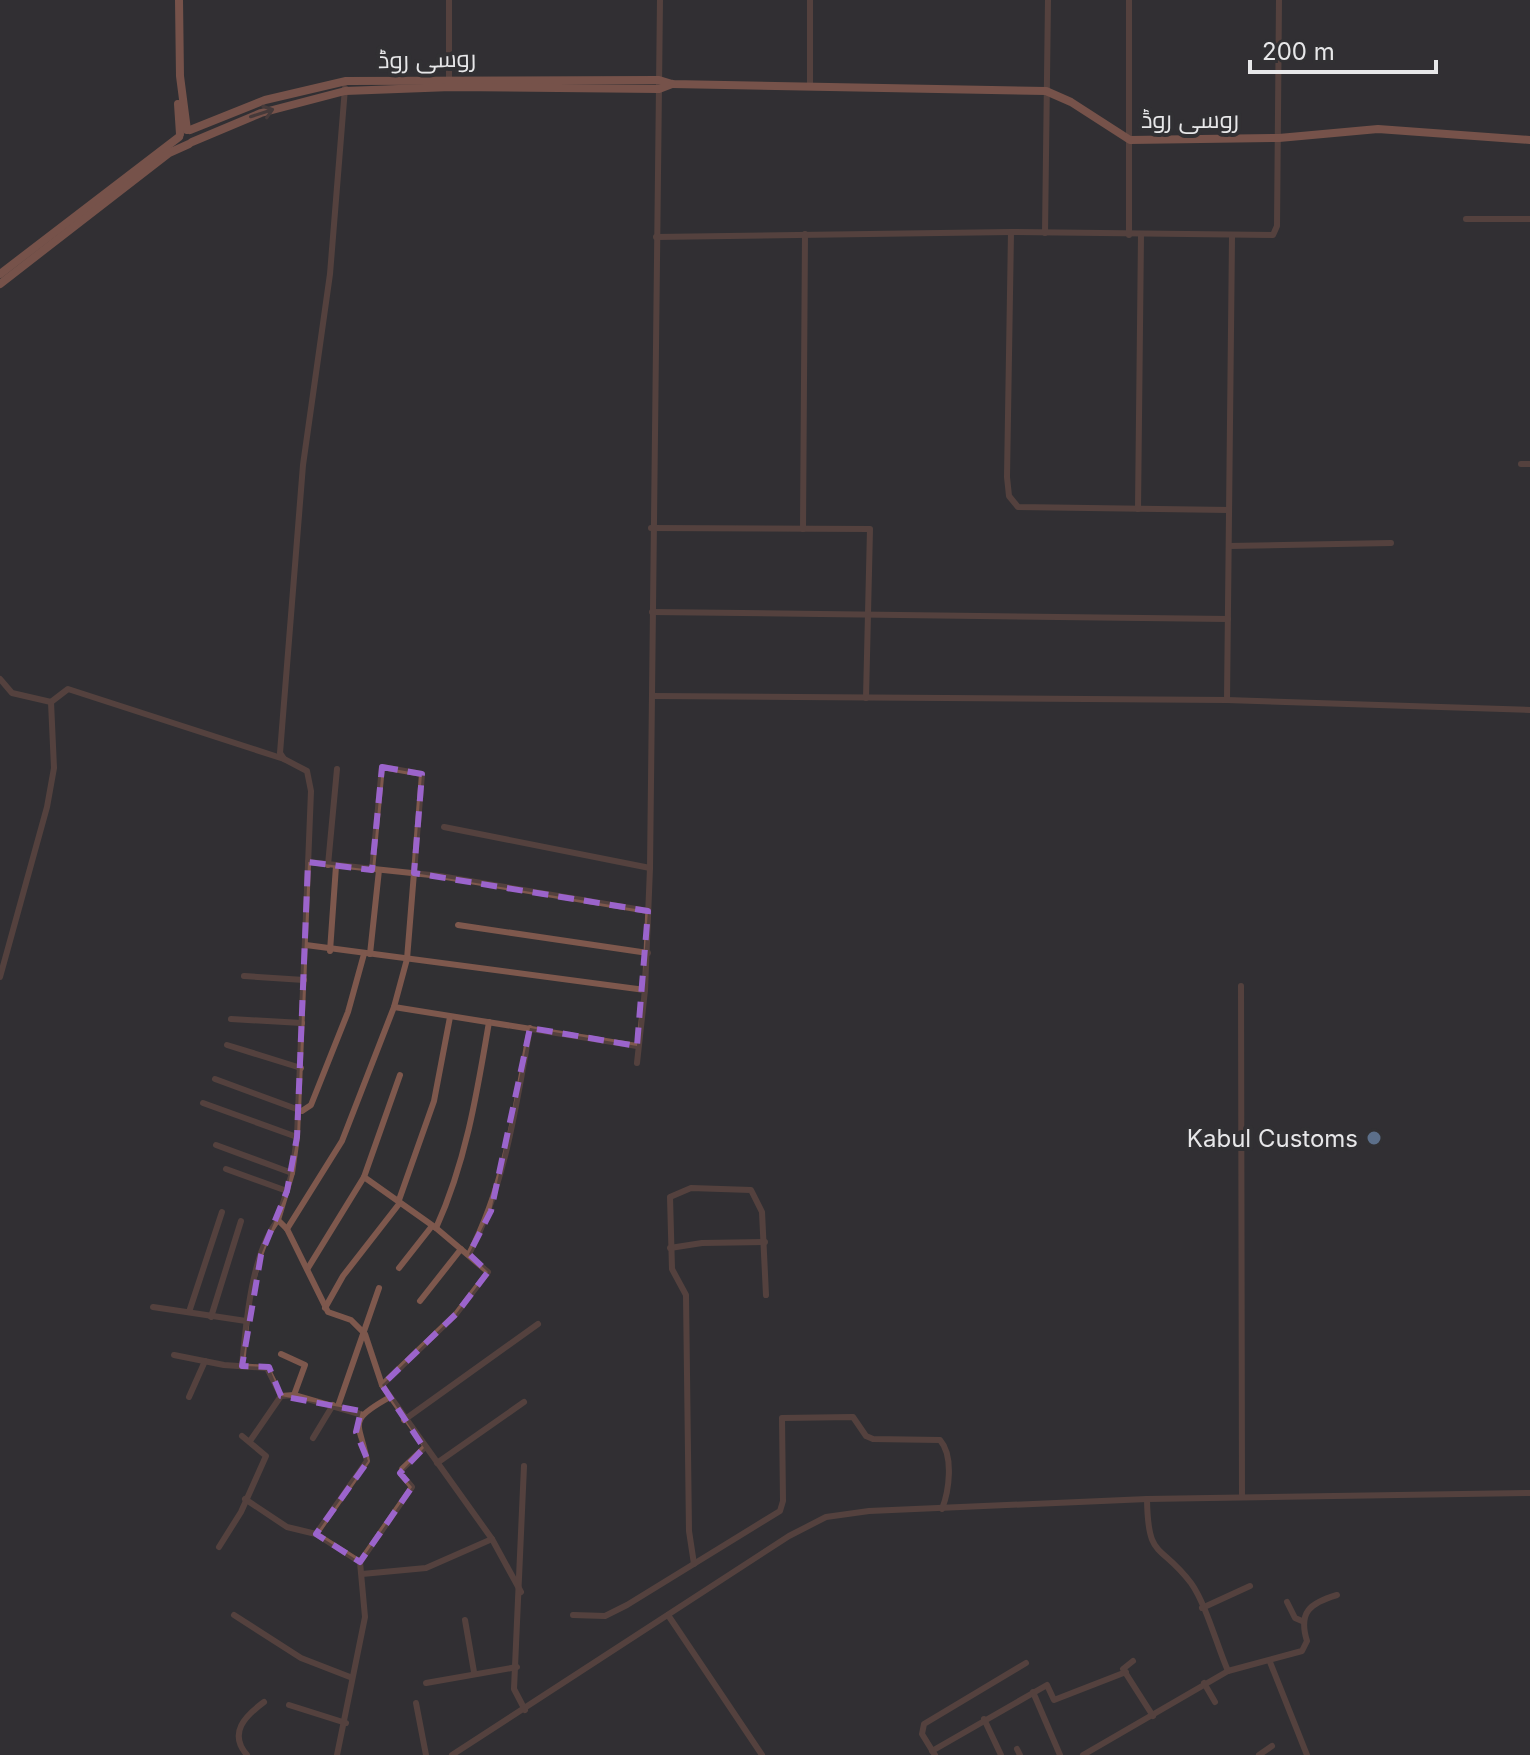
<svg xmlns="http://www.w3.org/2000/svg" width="1530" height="1755" font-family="Inter,Cairo,sans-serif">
	<rect width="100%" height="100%" fill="#313033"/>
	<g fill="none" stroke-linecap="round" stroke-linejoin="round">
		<g stroke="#7e584d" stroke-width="6">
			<path d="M 810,0 L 810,86"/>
			<path d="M 449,78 L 449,0"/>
			<path d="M 1466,219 L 1530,219"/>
			<path d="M 1011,232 L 1007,477 L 1009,496 L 1018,507 L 1229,510"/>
			<path d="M 1045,233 L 1048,0"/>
			<path d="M 1129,235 L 1129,0"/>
			<path d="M 656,237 L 1011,232 L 1273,235 L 1277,226 L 1279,0"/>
			<path d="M 1521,464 L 1530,464"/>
			<path d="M 1138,509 L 1141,235"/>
			<path d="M 651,528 L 870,529 L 866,698"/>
			<path d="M 803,529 L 805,234"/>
			<path d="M 1229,546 L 1391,543"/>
			<path d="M 652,612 L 1228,619"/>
			<path d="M 0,679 L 12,693 L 51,702"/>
			<path d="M 652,696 L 1227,700 L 1530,710"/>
			<path d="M 1227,700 L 1232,237"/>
			<path d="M 284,759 L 280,753 L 303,465 L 330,274 L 345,88"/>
			<path d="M 444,827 L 650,868"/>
			<path d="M 308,862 L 440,876 L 648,911"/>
			<path d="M 328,865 L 337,769"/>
			<path d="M 458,925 L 648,953"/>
			<path d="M 306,945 L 645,990"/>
			<path d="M 330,951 L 336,866"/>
			<path d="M 370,954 L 379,870"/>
			<path d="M 244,976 L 304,980"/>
			<path d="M 0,977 L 47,807 L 54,768 L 51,702 L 68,689 L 284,759 L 307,771 L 311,791 L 297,1137 L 292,1173 L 278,1220 L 287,1229 L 328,1312 L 351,1320 L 365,1334 L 382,1385 L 492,1539 L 521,1592"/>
			<path d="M 1241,986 L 1242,1496"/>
			<path d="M 394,1007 L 637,1046"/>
			<path d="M 231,1019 L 302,1023"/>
			<path d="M 227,1045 L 301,1068"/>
			<path d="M 637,1063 L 645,990 L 650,868 L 660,0"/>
			<path d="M 215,1079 L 302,1111 L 311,1105 L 348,1012 L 364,954"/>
			<path d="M 203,1103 L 297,1137"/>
			<path d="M 216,1145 L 292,1173"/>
			<path d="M 226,1169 L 287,1191"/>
			<path d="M 364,1177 L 436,1228 L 488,1272 L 456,1314 L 382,1385"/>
			<path d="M 399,1200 L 434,1101 L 450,1017"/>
			<path d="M 436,1228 C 466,1162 477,1093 489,1022"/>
			<path d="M 287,1229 L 342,1141 L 394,1007 L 407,959 L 422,774 L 382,767 L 372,870"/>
			<path d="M 670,1248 L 702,1243 L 765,1242"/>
			<path d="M 469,1254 C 506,1182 516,1106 530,1028"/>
			<path d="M 308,1268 L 364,1177 L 400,1075"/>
			<path d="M 399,1268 L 432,1226"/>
			<path d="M 420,1301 L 461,1249"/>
			<path d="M 153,1307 L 246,1321"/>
			<path d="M 325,1308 L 343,1276 L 399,1204"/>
			<path d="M 189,1312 L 222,1212"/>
			<path d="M 211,1317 L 241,1221"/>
			<path d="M 281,1354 L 305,1365 L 294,1395"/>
			<path d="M 174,1355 L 224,1365 L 267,1368 L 281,1396 L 294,1395 L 363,1415"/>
			<path d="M 242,1366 C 246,1324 251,1254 278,1220"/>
			<path d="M 189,1397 L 205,1361"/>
			<path d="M 338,1406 L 379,1288"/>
			<path d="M 404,1420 L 538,1324"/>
			<path d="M 313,1438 L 333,1405"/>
			<path d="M 250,1441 L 281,1396"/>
			<path d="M 437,1463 L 524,1402"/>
			<path d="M 524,1466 L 514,1689 L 525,1710"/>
			<path d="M 245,1499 L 287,1527 L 316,1534 L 360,1562 L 365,1617 L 337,1755"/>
			<path d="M 1147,1499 C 1148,1561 1160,1542 1191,1583 C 1206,1604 1217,1646 1228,1671"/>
			<path d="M 316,1534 L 367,1461 C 360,1422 345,1422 390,1397"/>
			<path d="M 219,1547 L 241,1512 L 266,1456 L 242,1436"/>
			<path d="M 360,1562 L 412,1487 L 401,1474 L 402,1469 L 424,1448"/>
			<path d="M 694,1564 L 689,1531 L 686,1295 L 672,1269 L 670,1197 L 691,1188 L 751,1190 L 762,1212 L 766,1295"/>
			<path d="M 362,1574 L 426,1568 L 492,1539"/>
			<path d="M 1287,1602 L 1295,1618 L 1302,1621"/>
			<path d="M 1202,1608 L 1250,1586"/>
			<path d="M 234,1615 L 301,1658 L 350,1677"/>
			<path d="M 573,1615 L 605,1616 L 627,1605 L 780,1511 L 783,1501 L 782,1418 L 853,1417 L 866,1436 L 873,1439 L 940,1440 C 954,1456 949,1491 942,1509"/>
			<path d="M 668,1615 L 762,1755"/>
			<path d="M 465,1620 L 474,1672"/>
			<path d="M 1133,1661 L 1123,1669 L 1153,1716"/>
			<path d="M 1270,1662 L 1307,1755"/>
			<path d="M 426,1683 L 517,1667"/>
			<path d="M 1204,1683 L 1215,1702"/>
			<path d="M 1033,1692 L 1060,1755"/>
			<path d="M 416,1703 L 426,1755"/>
			<path d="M 289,1705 L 346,1723"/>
			<path d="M 984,1719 L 1001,1755"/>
			<path d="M 1017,1749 L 1020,1755"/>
			<path d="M 932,1751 L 1047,1685 L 1054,1700 L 1126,1672"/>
			<path d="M 247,1755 C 228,1733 245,1716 264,1702"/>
			<path d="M 452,1755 L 789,1536 L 826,1517 L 869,1511 L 1147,1499 L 1530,1493"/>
			<path d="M 935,1755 L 922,1734 L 924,1724 L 1026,1663"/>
			<path d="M 1083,1755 L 1228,1671 L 1302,1651 L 1307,1641 C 1298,1612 1310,1603 1337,1595"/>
			<path d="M 1259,1755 L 1272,1746"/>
		</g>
		<g stroke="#c97d67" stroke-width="8">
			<path d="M 179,0 L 180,76 L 187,130"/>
			<path d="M 178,104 L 180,134"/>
			<path d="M 190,130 L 265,100 L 346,81 L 659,80 L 672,84 L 1046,91 L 1071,102 L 1130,140 L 1279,138 L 1378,129 L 1530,140"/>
			<path d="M 192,142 L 261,113 L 345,91 L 451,87 L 659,89 L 672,84"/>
			<path d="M 0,274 L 179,137"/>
			<path d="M 0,284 L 169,153 L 189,144"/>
		</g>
	</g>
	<defs><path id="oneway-shaft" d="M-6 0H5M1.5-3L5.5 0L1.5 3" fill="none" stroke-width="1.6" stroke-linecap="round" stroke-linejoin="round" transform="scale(2)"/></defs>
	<use stroke="#5f4743" href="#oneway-shaft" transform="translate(262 113) rotate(-18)"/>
	<path d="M0 0H1530V1755H0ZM 382,767 L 422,774 L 414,873 L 648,911 L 637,1046 L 530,1028 L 491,1211 L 469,1254 L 488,1272 L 456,1314 L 382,1385 L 424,1448 L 400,1473 L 412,1487 L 360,1562 L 316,1534 L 368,1461 L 356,1432 L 361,1411 L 281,1396 L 269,1367 L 242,1366 L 261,1255 L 287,1191 L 297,1137 L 308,862 L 372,870 Z" fill="#313033" fill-opacity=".55" fill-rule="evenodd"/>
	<path fill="none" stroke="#9b64cc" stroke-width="6" stroke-dasharray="16 10" stroke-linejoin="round" d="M 382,767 L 422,774 L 414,873 L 648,911 L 637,1046 L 530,1028 L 491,1211 L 469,1254 L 488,1272 L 456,1314 L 382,1385 L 424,1448 L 400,1473 L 412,1487 L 360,1562 L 316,1534 L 368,1461 L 356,1432 L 361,1411 L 281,1396 L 269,1367 L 242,1366 L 261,1255 L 287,1191 L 297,1137 L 308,862 L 372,870 Z"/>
	<circle fill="#5c6f8a" stroke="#313033" stroke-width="3" cx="1374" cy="1138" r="8"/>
	<g text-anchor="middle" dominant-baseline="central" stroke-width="8" stroke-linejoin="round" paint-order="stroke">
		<g font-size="24" fill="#e7e7e9" stroke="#313033">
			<text transform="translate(427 59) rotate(-1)">روسی روڈ</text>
			<text x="1190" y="119">روسی روڈ</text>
		</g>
		<g font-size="24" fill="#e7e7e9" stroke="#313033" text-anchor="end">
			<text x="1358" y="1138">Kabul Customs</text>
		</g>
	</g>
	<path d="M1250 60v12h186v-12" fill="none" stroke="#e7e7e9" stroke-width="4"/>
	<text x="1262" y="60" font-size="24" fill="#e7e7e9" stroke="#313033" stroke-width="6" paint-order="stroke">200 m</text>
</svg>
